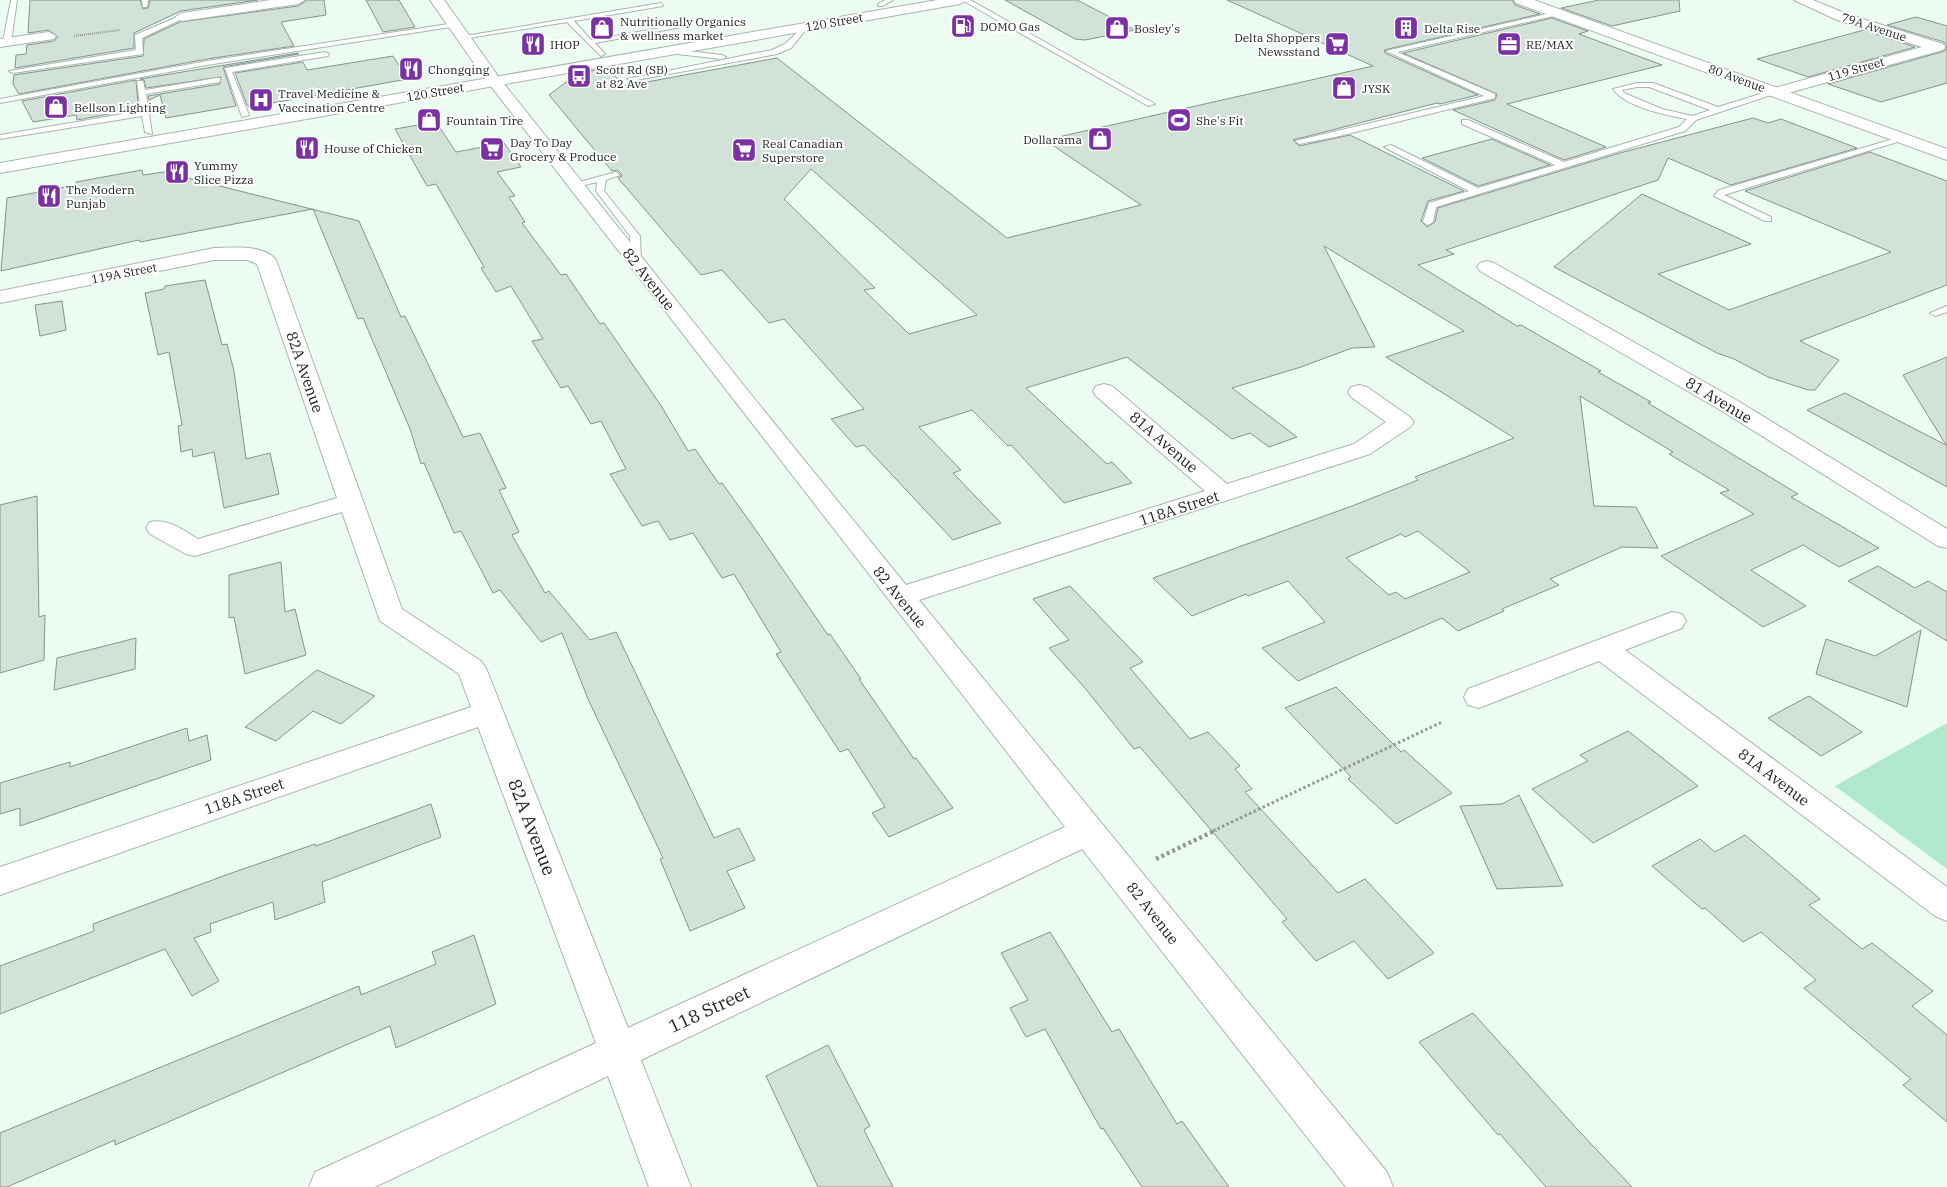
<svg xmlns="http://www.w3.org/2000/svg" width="1947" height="1187" font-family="'IBM Plex Serif',serif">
	<rect width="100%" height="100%" fill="#edfcf3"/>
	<path fill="#aeeac9" d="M 1947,723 L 1947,869 L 1835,786 Z"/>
	<g fill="#d3e2d9" stroke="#85938b" fill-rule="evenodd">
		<path d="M 30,0 L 140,0 L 143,9 L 148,8 L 150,0 L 258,0 L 181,11 L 134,33 L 134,48 L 15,68 L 16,55 L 26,54 L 27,45 L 54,41 L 58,37 L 49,30 L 28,33 Z"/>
		<path d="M 307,0 L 324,0 L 326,15 L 281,22 L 294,46 L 207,59 L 19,94 L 13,84 L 14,75 L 143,56 L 144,39 L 180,22 L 298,6 Z"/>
		<path d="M 366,0 L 399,0 L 415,27 L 383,32 Z"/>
		<path d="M 1005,0 L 1077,0 L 1135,30 L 1085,40 L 1075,39 Z"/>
		<path d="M 1227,0 L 1512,0 L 1515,5 L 1540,14 L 1384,50 L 1385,53 L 1478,95 L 1440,104 L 1437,103 L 1293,140 L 1299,146 L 1350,135 L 1464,191 L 1428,201 L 1421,221 L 1427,227 L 1435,222 L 1438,208 L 1620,153 L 1753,118 L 1768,123 L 1781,119 L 1857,148 L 1731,185 L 1668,158 L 1658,180 L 1446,250 L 1454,254 L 1418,265 L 1517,326 L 1521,325 L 1601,371 L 1598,372 L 1651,402 L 1648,403 L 1798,494 L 1791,497 L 1879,548 L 1839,567 L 1803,545 L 1751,570 L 1806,606 L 1763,627 L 1661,556 L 1754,514 L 1720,493 L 1729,490 L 1669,454 L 1673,452 L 1580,396 L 1594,506 L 1636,507 L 1658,548 L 1622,547 L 1550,579 L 1559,585 L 1502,609 L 1504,611 L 1458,631 L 1442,618 L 1298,681 L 1262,648 L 1325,622 L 1288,581 L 1248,596 L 1246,594 L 1192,616 L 1153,578 L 1352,506 L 1418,480 L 1415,477 L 1514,438 L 1386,357 L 1464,331 L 1324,246 L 1375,347 L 1352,348 L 1301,367 L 1232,388 L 1297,437 L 1269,447 L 1250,433 L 1232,439 L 1127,357 L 1026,388 L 1107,464 L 1112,462 L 1132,483 L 1064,503 L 1011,445 L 1008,446 L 972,410 L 919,427 L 961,470 L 953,473 L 1001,523 L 953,540 L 864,445 L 856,447 L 831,419 L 864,409 L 784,319 L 769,323 L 722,270 L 701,275 L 618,178 L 622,176 L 621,174 L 617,170 L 612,171 L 549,95 L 578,73 L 607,68 L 625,86 L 777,58 L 1007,238 L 1141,205 L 1045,140 L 1373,66 ZM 811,169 L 977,315 L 909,334 L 864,290 L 875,288 L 784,199 ZM 1418,531 L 1470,572 L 1405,599 L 1396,592 L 1389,595 L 1346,558 L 1401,534 L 1405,537 Z"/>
		<path d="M 1599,0 L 1679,0 L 1680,11 L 1612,26 L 1561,8 Z"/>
		<path d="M 1916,17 L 1947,26 L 1947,83 L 1881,102 L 1828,84 L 1945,51 L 1947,46 L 1944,42 L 1887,25 Z"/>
		<path d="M 1552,18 L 1588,31 L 1579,34 L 1662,65 L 1507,104 L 1606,147 L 1564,160 L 1453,110 L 1495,100 L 1497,94 L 1403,53 Z"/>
		<path d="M 1864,30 L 1915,47 L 1808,77 L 1757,59 Z"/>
		<path d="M 298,53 L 299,54 L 223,67 L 236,106 L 166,118 L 160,95 L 149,100 L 148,96 L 220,84 L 221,77 L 146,88 L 144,80 L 140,79 Z"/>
		<path d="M 393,56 L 408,79 L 250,107 L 247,105 L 235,73 L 303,62 L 307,70 Z"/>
		<path d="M 136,80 L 138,105 L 120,112 L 77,120 L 76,115 L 33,122 L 22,101 Z"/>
		<path d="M 436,122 L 456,152 L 504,143 L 521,167 L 497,172 L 515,196 L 509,197 L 525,222 L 522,223 L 561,275 L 566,274 L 600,324 L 604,323 L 660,404 L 688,451 L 695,449 L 719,484 L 722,483 L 753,526 L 828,635 L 830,634 L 861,679 L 859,679 L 914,759 L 916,758 L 953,808 L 889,837 L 872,813 L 885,807 L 848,749 L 840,752 L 776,654 L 781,652 L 734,574 L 722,578 L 693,533 L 670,540 L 658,521 L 642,526 L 610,474 L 626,469 L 601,421 L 591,424 L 568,386 L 561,388 L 532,341 L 543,339 L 511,286 L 496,292 L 481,268 L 484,267 L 436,184 L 427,186 L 395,129 Z"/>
		<path d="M 1492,139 L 1550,165 L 1478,186 L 1422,158 Z"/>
		<path d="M 1870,152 L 1947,181 L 1947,285 L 1800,341 L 1839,360 L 1815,390 L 1808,390 L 1768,377 L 1734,359 L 1717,353 L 1554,267 L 1642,194 L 1751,244 L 1658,274 L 1729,310 L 1891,252 L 1745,191 Z"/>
		<path d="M 142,170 L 143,175 L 164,172 L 359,221 L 401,317 L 405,316 L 463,437 L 480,433 L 506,488 L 499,490 L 519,532 L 512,535 L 545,593 L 549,591 L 590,640 L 616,632 L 714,838 L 739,828 L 755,860 L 727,871 L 745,908 L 690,931 L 660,859 L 663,858 L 588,699 L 562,633 L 541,642 L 500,590 L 493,593 L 461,531 L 454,533 L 424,463 L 421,464 L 410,429 L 363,318 L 358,319 L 313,209 L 140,242 L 139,240 L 1,271 L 7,198 L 76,185 L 76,182 Z"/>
		<path d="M 205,280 L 222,345 L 227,344 L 234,371 L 246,459 L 270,453 L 279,494 L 224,508 L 214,452 L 193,457 L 192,449 L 181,452 L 178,426 L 182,425 L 169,352 L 158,355 L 145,293 L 164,289 L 165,286 Z"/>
		<path d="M 62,301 L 66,330 L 40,336 L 35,305 Z"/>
		<path d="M 1947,357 L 1947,487 L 1807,410 L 1845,393 L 1946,445 L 1903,375 Z"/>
		<path d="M 37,496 L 39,617 L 45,615 L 44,660 L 0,673 L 0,505 Z"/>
		<path d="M 281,562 L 285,612 L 295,609 L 306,655 L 245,674 L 234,617 L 229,618 L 229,575 Z"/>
		<path d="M 1878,566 L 1915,588 L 1928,581 L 1947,592 L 1947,641 L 1848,581 Z"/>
		<path d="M 1070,586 L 1143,662 L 1130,668 L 1190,739 L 1208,732 L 1240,766 L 1235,769 L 1252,789 L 1245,792 L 1338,893 L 1365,879 L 1434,953 L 1388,979 L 1354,941 L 1316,961 L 1282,922 L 1287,919 L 1140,747 L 1134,749 L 1084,687 L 1049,648 L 1069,640 L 1033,599 Z"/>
		<path d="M 1921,630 L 1907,707 L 1816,674 L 1826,639 L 1875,656 Z"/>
		<path d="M 136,638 L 135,669 L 54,690 L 57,658 Z"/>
		<path d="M 317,670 L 375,696 L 341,724 L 313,711 L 276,741 L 245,727 Z"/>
		<path d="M 1336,687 L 1401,752 L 1404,750 L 1452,793 L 1396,824 L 1348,779 L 1351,777 L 1285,708 Z"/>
		<path d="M 1809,696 L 1862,732 L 1821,756 L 1768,718 Z"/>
		<path d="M 187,728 L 189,741 L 207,735 L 211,760 L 20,826 L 20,808 L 0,814 L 0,783 L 70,762 L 70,767 Z"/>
		<path d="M 1628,731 L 1698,786 L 1593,843 L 1532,789 L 1588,761 L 1580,755 Z"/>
		<path d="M 1519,795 L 1563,886 L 1497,889 L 1460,806 L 1502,804 Z"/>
		<path d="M 431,804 L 441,837 L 322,882 L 325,902 L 275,920 L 273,902 L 210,924 L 211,932 L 194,938 L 219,981 L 192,996 L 165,949 L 0,1014 L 0,966 L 94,931 L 93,924 L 226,875 L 315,844 L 316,846 Z"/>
		<path d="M 1745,835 L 1820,899 L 1809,905 L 1862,949 L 1872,943 L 1933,991 L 1912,1006 L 1947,1035 L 1947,1122 L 1903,1085 L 1911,1079 L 1804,988 L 1816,980 L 1761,932 L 1743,942 L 1705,908 L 1702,909 L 1652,866 L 1700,839 L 1715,852 Z"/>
		<path d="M 1050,932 L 1112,1032 L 1119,1029 L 1177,1124 L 1182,1121 L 1229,1187 L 1142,1187 L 1103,1128 L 1101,1129 L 1045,1029 L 1026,1037 L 1010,1008 L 1028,1000 L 1001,953 Z"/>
		<path d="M 474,935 L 496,1004 L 396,1048 L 390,1026 L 115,1145 L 115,1140 L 7,1187 L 0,1187 L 0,1133 L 359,986 L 361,995 L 436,964 L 432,952 Z"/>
		<path d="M 1473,1013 L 1578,1130 L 1632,1187 L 1546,1187 L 1500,1134 L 1498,1135 L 1419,1042 Z"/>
		<path d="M 828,1045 L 870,1126 L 864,1130 L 893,1187 L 818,1187 L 766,1076 Z"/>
	</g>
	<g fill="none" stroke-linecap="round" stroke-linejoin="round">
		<defs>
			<g id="service">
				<path d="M 11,0 L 17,0 L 11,42 L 7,44 L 3,42 Z"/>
				<path d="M 142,0 L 148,0 L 147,7 L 143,7 Z"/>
				<path d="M 885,0 L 893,0 L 882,6 L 878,6 L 878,4 Z"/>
				<path d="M 962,0 L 970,0 L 1155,104 L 1148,106 Z"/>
				<path d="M 661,3 L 663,6 L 574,21 L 591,40 L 684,24 L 687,26 L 595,43 L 605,54 L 601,56 L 567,22 L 463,39 L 459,37 Z"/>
				<path d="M 1560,11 L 1562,14 L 1397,52 L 1495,94 L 1495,98 L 1335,137 L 1299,144 L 1295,141 L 1484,96 L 1386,51 Z"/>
				<path d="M 182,15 L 184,18 L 142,38 L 143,54 L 13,73 L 9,71 L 136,50 L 135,35 Z"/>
				<path d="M 455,23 L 457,26 L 207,65 L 0,103 L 0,99 L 207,61 Z"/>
				<path d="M 805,25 L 808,27 L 791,48 L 777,54 L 631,81 L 627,79 L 772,50 L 785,44 Z"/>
				<path d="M 671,49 L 722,55 L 726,57 L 722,59 L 668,53 L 667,51 Z"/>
				<path d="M 325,52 L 329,54 L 328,56 L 232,72 L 249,115 L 242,117 L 225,68 Z"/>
				<path d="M 217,78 L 220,78 L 220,82 L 146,94 L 152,134 L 145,132 L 142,116 L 0,139 L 0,135 L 141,111 L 137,81 L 143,81 L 145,90 Z"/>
				<path d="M 1637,83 L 1653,83 L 1718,107 L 1773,90 L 1780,92 L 1696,120 L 1685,131 L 1436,207 L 1433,222 L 1428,225 L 1423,222 L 1429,203 L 1469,191 L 1384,147 L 1391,145 L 1478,188 L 1555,165 L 1462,124 L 1462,120 L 1468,120 L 1564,162 L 1679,127 L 1687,119 C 1666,115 1625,107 1613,89 ZM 1637,87 L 1649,87 L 1710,110 L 1693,116 L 1662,109 L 1624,93 L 1622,90 Z"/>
				<path d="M 1900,137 L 1907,139 L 1724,195 L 1771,217 L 1771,221 L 1765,221 L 1714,196 L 1719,190 Z"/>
				<path d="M 616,172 L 620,175 L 606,180 L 604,191 L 640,236 L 641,263 L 636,266 L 631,263 L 630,236 L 596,191 L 597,182 L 576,187 L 572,184 Z"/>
				<path d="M 1947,306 L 1947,312 L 1935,316 L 1930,313 Z"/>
			</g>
			<g id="minor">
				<path d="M 271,0 L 305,0 L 298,4 L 182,21 L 175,17 L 182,13 Z"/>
				<path d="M 1794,0 L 1813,0 L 1847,14 L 1943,44 L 1945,47 L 1943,50 L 1781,95 L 1771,95 L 1768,92 L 1771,89 L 1922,47 L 1837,20 Z"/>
				<path d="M 49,32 L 56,36 L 54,39 L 0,47 L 0,39 Z"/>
				<path d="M 488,68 L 493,70 L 757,402 L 906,585 L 1205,491 L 1096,396 L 1093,391 L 1096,386 L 1104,384 L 1112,386 L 1227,484 L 1354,444 L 1386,422 L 1351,397 L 1348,392 L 1351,387 L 1359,385 L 1367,387 L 1410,417 L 1414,422 L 1410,427 L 1370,454 L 919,600 L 1387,1172 L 1393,1187 L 1346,1187 L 1082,849 L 641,1060 L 691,1187 L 649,1187 L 608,1076 L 375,1187 L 309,1187 L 315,1172 L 596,1043 L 478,727 L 0,895 L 0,867 L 471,707 L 459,674 L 380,621 L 342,512 L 195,556 L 186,554 L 150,534 L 146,528 L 150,522 C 168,518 183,530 198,539 L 337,498 L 257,264 L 247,260 L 214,260 L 0,303 L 0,291 L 214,248 C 231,248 264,244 276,260 L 402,609 L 481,661 L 486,668 L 628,1028 L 1065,827 L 483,76 L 480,73 L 483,70 Z"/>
				<path d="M 1487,261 L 1494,263 L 1738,401 L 1947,529 L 1947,548 L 1938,546 L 1722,411 L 1480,271 L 1477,267 L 1480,263 Z"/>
				<path d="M 1672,612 L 1682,614 L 1686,621 L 1682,628 L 1625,650 L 1947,887 L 1947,921 L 1935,916 L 1599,661 L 1479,708 L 1468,705 L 1464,697 L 1468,689 Z"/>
			</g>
			<g id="tertiary">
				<path d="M 430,0 L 444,0 L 496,73 L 493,76 L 483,76 Z"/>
				<path d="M 1514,0 L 1534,0 L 1947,149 L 1947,160 L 1516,3 Z"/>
			</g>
			<path id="secondary" d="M 937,0 L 967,0 L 960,4 L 0,173 L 0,163 Z"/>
		</defs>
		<use href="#service" stroke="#a7b6ad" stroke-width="2"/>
		<use href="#minor" stroke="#a7b6ad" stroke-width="2"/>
		<use href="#tertiary" stroke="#a7b6ad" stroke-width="2"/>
		<use href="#secondary" stroke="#a7b6ad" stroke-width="2"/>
		<path stroke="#909b94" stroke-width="2" stroke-dasharray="1 1" stroke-linecap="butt" d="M 74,36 L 120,30"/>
		<path stroke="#909b94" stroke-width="3" stroke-dasharray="2.5 2.5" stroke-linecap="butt" d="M 1213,831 L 1442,722"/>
		<path stroke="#909b94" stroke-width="4.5" stroke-dasharray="3 3" stroke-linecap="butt" d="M 1156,859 L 1216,830"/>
		<use href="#service" fill="#fff" fill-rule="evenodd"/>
		<use href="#minor" fill="#fff" fill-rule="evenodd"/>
		<use href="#tertiary" fill="#fff" fill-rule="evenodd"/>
		<use href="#secondary" fill="#fff" fill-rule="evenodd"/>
	</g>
	<defs>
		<symbol id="fuel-square" viewBox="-11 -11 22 22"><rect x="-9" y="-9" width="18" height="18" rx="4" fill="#7a31a3" stroke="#fff"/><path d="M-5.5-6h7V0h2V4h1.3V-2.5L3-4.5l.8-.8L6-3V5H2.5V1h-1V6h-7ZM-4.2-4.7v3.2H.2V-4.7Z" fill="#fff"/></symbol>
		<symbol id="shop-square" viewBox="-11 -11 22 22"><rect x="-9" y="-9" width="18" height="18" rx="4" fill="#7a31a3" stroke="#fff"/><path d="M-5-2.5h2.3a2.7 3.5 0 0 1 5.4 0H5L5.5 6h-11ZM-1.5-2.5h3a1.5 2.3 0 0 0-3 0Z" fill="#fff"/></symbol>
		<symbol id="building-square" viewBox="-11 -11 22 22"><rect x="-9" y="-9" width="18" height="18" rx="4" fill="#7a31a3" stroke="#fff"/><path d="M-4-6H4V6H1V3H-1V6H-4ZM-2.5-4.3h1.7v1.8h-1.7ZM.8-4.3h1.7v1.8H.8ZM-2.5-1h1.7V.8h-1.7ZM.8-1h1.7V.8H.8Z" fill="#fff"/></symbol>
		<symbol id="restaurant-square" viewBox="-11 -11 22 22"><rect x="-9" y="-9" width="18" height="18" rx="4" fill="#7a31a3" stroke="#fff"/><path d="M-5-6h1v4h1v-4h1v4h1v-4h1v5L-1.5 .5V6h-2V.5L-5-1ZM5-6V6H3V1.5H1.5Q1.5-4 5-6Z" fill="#fff"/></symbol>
		<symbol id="supermarket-square" viewBox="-11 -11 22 22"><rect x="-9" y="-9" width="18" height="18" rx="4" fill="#7a31a3" stroke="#fff"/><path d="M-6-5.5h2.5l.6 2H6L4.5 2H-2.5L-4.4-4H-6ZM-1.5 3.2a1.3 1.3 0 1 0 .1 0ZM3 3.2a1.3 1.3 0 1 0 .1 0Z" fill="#fff"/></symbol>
		<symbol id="office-square" viewBox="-11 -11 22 22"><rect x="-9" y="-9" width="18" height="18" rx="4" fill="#7a31a3" stroke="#fff"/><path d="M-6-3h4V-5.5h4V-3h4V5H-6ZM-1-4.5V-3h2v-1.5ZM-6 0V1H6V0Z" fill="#fff"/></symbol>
		<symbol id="bus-square" viewBox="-11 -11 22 22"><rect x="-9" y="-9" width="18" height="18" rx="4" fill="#7a31a3" stroke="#fff"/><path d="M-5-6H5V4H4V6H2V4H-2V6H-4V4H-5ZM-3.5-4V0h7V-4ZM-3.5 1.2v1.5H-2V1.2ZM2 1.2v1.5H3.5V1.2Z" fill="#fff"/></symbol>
		<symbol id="hospital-square" viewBox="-11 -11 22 22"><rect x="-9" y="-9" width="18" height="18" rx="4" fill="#7a31a3" stroke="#fff"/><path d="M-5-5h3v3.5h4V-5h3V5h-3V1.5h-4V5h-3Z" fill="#fff"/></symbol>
		<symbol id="stadium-square" viewBox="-11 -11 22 22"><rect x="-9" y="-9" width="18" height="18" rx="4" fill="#7a31a3" stroke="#fff"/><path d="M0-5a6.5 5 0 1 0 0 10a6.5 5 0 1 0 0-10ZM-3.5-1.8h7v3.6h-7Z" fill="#fff"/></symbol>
	</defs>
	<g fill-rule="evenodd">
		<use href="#fuel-square" x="949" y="12" width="28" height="28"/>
		<use href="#shop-square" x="588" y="14" width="28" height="28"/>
		<use href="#shop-square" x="1103" y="14" width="28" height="28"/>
		<use href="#building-square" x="1392" y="14" width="28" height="28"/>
		<use href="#restaurant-square" x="519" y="30" width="28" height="28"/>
		<use href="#supermarket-square" x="1323" y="30" width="28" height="28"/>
		<use href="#office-square" x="1495" y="30" width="28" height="28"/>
		<use href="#restaurant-square" x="397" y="55" width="28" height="28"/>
		<use href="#bus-square" x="565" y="62" width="28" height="28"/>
		<use href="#shop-square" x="1330" y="74" width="28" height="28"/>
		<use href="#hospital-square" x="247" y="86" width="28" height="28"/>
		<use href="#shop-square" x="42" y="93" width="28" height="28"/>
		<use href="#shop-square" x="415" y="106" width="28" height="28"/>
		<use href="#stadium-square" x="1165" y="106" width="28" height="28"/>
		<use href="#shop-square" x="1086" y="125" width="28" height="28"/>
		<use href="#restaurant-square" x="293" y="134" width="28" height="28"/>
		<use href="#supermarket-square" x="478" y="135" width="28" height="28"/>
		<use href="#supermarket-square" x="730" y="136" width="28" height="28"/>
		<use href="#restaurant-square" x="163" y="158" width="28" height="28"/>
		<use href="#restaurant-square" x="35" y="182" width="28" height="28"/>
	</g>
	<g text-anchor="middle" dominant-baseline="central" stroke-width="4" stroke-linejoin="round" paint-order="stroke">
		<g font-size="12" fill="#202622" stroke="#fff" text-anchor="start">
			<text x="620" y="21">Nutritionally Organics<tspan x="620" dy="14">&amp; wellness market</tspan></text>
			<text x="980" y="26">DOMO Gas</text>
			<text x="1134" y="28">Bosley's</text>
			<text x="1424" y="28">Delta Rise</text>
			<text x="1320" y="37" text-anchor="end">Delta Shoppers<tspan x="1320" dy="14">Newsstand</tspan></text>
			<text x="550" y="44">IHOP</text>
			<text x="1526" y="44">RE/MAX</text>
			<text x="428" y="69">Chongqing</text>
			<text x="596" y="69">Scott Rd (SB)<tspan x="596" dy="14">at 82 Ave</tspan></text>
			<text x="1362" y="88">JYSK</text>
			<text x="278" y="93">Travel Medicine &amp;<tspan x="278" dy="14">Vaccination Centre</tspan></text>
			<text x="74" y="107">Bellson Lighting</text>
			<text x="446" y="120">Fountain Tire</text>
			<text x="1196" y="120">She's Fit</text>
			<text x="1082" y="139" text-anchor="end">Dollarama</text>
			<text x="510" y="142">Day To Day<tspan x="510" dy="14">Grocery &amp; Produce</tspan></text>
			<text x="762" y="143">Real Canadian<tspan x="762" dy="14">Superstore</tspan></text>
			<text x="324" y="148">House of Chicken</text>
			<text x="194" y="165">Yummy<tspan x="194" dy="14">Slice Pizza</tspan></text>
			<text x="66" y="189">The Modern<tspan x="66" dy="14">Punjab</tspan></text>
		</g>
		<g font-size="12" fill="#202622" stroke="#fff">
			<text transform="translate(834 22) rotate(-10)">120 Street</text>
			<text transform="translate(1874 27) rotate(18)">79A Avenue</text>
			<text transform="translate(1856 69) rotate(-16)">119 Street</text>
			<text transform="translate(1737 78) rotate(20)">80 Avenue</text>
			<text transform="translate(435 92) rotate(-10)">120 Street</text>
			<text transform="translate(124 273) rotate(-11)">119A Street</text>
		</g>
		<g font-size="15" fill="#202622" stroke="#fff">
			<text transform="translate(649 279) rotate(52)">82 Avenue</text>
			<text transform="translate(305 372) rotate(71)">82A Avenue</text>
			<text transform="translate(1719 400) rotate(31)">81 Avenue</text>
			<text transform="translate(1164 442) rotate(41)">81A Avenue</text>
			<text transform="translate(1179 508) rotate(-18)">118A Street</text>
			<text transform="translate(900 597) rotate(51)">82 Avenue</text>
			<text transform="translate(1774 777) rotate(37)">81A Avenue</text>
			<text transform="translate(244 796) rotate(-19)">118A Street</text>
			<text transform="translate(1153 913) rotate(52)">82 Avenue</text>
		</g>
		<g font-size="18" fill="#202622" stroke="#fff">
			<text transform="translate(532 827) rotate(69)">82A Avenue</text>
			<text transform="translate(709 1009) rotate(-25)">118 Street</text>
		</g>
	</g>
</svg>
